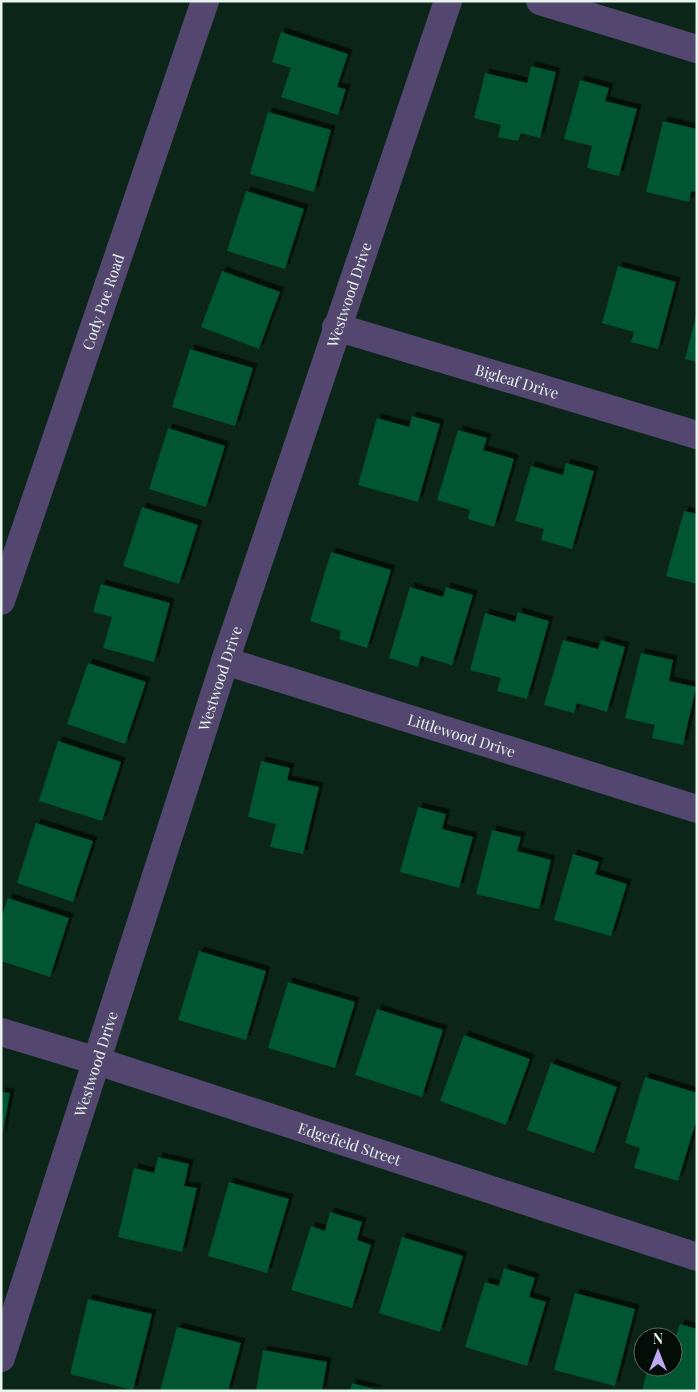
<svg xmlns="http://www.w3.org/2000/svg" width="698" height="1392" font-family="'Playfair Display',serif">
	<defs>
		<filter id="shadow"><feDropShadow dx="4.5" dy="-4.5" stdDeviation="0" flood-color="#0009"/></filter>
	</defs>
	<rect width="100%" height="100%" fill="#0b2518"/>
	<g fill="#045433" filter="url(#shadow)">
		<path d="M 281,32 L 348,54 L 337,87 L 346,89 L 338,115 L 281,97 L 291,68 L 272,62 Z"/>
		<path d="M 531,66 L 556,72 L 540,138 L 521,133 L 518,141 L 498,137 L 501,125 L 474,118 L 485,73 L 527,83 Z"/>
		<path d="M 580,80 L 609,88 L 605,101 L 637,109 L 619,176 L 587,168 L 592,146 L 564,139 Z"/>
		<path d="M 268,112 L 331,130 L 314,192 L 250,174 Z"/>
		<path d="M 663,121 L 697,129 L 697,192 L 691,191 L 689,202 L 646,192 Z"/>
		<path d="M 246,191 L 304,209 L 285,269 L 227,251 Z"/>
		<path d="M 618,266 L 676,282 L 658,349 L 631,342 L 634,332 L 602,323 Z"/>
		<path d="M 222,271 L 280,292 L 259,349 L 201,327 Z"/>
		<path d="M 696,316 L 697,316 L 697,362 L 685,359 Z"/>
		<path d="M 190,349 L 253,368 L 235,426 L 172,407 Z"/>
		<path d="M 412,416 L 440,424 L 418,502 L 358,485 L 377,418 L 409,427 Z"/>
		<path d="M 168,428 L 225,446 L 206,507 L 149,489 Z"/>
		<path d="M 458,430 L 487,438 L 483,450 L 514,459 L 494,527 L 468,519 L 470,510 L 437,500 Z"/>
		<path d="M 566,463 L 594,471 L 572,549 L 541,540 L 544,529 L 515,521 L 531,466 L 563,475 Z"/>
		<path d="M 142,507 L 198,525 L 179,584 L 123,566 Z"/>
		<path d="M 684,511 L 697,514 L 697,584 L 666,576 Z"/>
		<path d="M 331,552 L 391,570 L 367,648 L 339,639 L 341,631 L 310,621 Z"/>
		<path d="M 101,584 L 170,603 L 154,662 L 103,648 L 112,617 L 93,612 Z"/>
		<path d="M 410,587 L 443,597 L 446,587 L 473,595 L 452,665 L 421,656 L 418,667 L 389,658 Z"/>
		<path d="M 518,612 L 549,621 L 527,699 L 497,691 L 501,678 L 470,670 L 485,613 L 515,622 Z"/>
		<path d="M 563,640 L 598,649 L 601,640 L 625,647 L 607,712 L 577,703 L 574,713 L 544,705 Z"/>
		<path d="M 641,653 L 673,660 L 669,681 L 696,687 L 683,745 L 652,738 L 655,725 L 625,718 Z"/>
		<path d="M 88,663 L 146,682 L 125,744 L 67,724 Z"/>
		<path d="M 58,741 L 121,762 L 102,821 L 39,801 Z"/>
		<path d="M 261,761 L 290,768 L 287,780 L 319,787 L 303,854 L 270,847 L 276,824 L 248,817 Z"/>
		<path d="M 418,807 L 446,814 L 442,829 L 473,837 L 459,888 L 400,872 Z"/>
		<path d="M 36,823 L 93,841 L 73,902 L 17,883 Z"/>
		<path d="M 492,830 L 521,837 L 517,851 L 551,860 L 539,909 L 476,894 Z"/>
		<path d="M 573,854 L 599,862 L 595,874 L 627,884 L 611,936 L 554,920 Z"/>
		<path d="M 8,898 L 69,918 L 50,977 L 1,961 L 1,918 Z"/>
		<path d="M 199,951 L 266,971 L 246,1040 L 178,1020 Z"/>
		<path d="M 288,982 L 355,1002 L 335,1068 L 268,1048 Z"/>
		<path d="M 377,1009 L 443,1030 L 422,1097 L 355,1075 Z"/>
		<path d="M 464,1035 L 530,1059 L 506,1125 L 440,1101 Z"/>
		<path d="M 551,1063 L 617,1087 L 594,1153 L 527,1130 Z"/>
		<path d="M 645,1077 L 697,1093 L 697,1118 L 678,1181 L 634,1168 L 640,1148 L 625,1143 Z"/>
		<path d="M 1,1092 L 10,1093 L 2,1136 L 1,1136 Z"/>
		<path d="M 158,1157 L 189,1164 L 184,1186 L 197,1188 L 182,1252 L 118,1237 L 134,1168 L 154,1173 Z"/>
		<path d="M 229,1182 L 289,1199 L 267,1273 L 208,1256 Z"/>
		<path d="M 330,1212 L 362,1222 L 357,1240 L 371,1245 L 352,1308 L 291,1290 L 311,1226 L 325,1231 Z"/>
		<path d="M 402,1237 L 463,1256 L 440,1332 L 379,1313 Z"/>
		<path d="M 504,1268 L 535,1278 L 529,1297 L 546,1302 L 527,1366 L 465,1347 L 485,1282 L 499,1286 Z"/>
		<path d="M 575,1293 L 635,1309 L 615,1386 L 554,1370 Z"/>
		<path d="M 88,1299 L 152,1314 L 133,1390 L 70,1374 Z"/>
		<path d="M 680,1324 L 697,1329 L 697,1391 L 642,1391 L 648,1367 L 673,1367 L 673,1344 Z"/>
		<path d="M 177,1327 L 241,1343 L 228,1391 L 160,1391 Z"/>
		<path d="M 263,1350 L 327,1362 L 322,1391 L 256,1391 Z"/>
		<path d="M 352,1383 L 378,1390 L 378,1391 L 350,1391 Z"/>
	</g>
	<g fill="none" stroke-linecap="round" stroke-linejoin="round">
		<g stroke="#53476f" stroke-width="28">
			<path d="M 540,1 L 697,49"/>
			<path id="s1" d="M 336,327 L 697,435"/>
			<path id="s2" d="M 1,601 L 205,1"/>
			<path id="s3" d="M 225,661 L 697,809"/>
			<path id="s4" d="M 1,1032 L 97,1061 L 697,1257"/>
			<path id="s5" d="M 1,1358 L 225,661 L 448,1"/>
		</g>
	</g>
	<g text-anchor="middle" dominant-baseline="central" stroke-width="4" stroke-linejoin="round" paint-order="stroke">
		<g font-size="15" fill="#e7f6ec" stroke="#030c06">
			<text stroke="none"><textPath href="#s5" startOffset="1119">Westwood Drive</textPath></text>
			<text stroke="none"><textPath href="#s2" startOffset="316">Cody Poe Road</textPath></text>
			<text stroke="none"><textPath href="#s1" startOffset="189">Bigleaf Drive</textPath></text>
			<text stroke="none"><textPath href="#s5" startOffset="714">Westwood Drive</textPath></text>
			<text stroke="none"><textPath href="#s3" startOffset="248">Littlewood Drive</textPath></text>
			<text stroke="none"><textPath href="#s5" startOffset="309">Westwood Drive</textPath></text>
			<text stroke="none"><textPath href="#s4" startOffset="366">Edgefield Street</textPath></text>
		</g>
	</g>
	<rect width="698" height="1392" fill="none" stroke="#e7f6ec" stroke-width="5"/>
	<g transform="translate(658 1352)"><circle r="24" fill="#030c06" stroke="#5e6a62"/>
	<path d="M0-4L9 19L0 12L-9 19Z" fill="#c0a8f4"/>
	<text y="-8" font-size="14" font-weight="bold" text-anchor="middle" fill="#e7f6ec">N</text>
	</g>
</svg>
